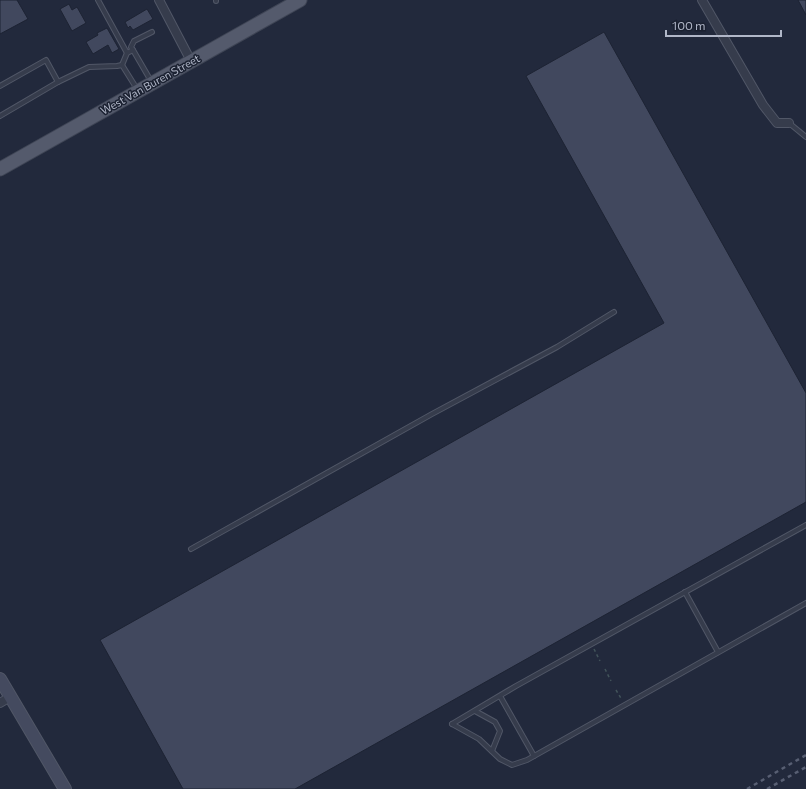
<svg xmlns="http://www.w3.org/2000/svg" width="806" height="789" font-family="Commissioner,sans-serif">
	<rect width="100%" height="100%" fill="#22293c"/>
	<g fill="#41485e" stroke="#1d2333">
		<path d="M 0,0 L 17,0 L 28,19 L 0,34 Z"/>
		<path d="M 798,0 L 806,0 L 806,15 Z"/>
		<path d="M 69,4 L 72,10 L 77,7 L 86,23 L 72,31 L 60,9 Z"/>
		<path d="M 147,9 L 153,19 L 133,30 L 130,26 L 128,28 L 125,22 Z"/>
		<path d="M 107,28 L 119,49 L 112,53 L 108,45 L 93,54 L 86,42 L 98,35 L 97,33 Z"/>
		<path d="M 604,32 L 806,393 L 806,502 L 295,789 L 183,789 L 100,640 L 664,323 L 526,76 Z"/>
	</g>
	<g fill="none" stroke-linecap="round" stroke-linejoin="round">
		<defs>
			<g id="lane">
				<path d="M 98,0 L 127,53"/>
				<path d="M 216,0 L 216,1"/>
				<path d="M 133,50 L 131,47 L 134,41 L 152,32"/>
				<path d="M 122,65 L 127,53 L 133,50 L 151,81"/>
				<path d="M 58,82 L 89,67 L 117,66 L 122,65 L 137,89"/>
				<path d="M 0,86 L 46,60 L 58,82 L 0,116"/>
				<path d="M 789,123 L 806,137"/>
				<path d="M 191,549 L 432,414 L 557,347 L 614,312"/>
				<path d="M 685,592 L 718,652"/>
				<path d="M 500,696 L 534,756"/>
				<path d="M 475,711 L 495,722 L 500,731 L 492,751"/>
				<path d="M 452,724 L 479,739 L 500,759 L 512,765 L 527,760 L 806,603"/>
				<path d="M 452,724 L 516,686 L 806,525"/>
			</g>
			<g id="street">
				<path d="M 159,0 L 191,61"/>
				<path d="M 702,0 L 763,105 L 777,123 L 789,123"/>
				<path d="M 0,703 L 10,697"/>
			</g>
			<path id="secondary" d="M 0,679 L 65,789"/>
			<path id="primary" d="M 0,169 L 300,0"/>
		</defs>
		<use href="#lane" stroke="#515767" stroke-width="6"/>
		<use href="#street" stroke="#515767" stroke-width="10"/>
		<use href="#secondary" stroke="#515767" stroke-width="14"/>
		<use href="#primary" stroke="#3f4555" stroke-width="15"/>
		<g stroke="#42535a" stroke-width="1.5" stroke-dasharray="3 3" stroke-linecap="butt">
			<path d="M 594,649 L 600,661"/>
			<path d="M 605,669 L 611,681"/>
			<path d="M 616,690 L 622,700"/>
		</g>
		<use href="#lane" stroke="#363c4c" stroke-width="4"/>
		<use href="#street" stroke="#363c4c" stroke-width="8"/>
		<use href="#secondary" stroke="#444a5f" stroke-width="12"/>
		<use href="#primary" stroke="#545a6c" stroke-width="13"/>
		<g stroke="#585f73" stroke-width="2.5" stroke-dasharray="4 4" stroke-linecap="butt">
			<path d="M 747,789 L 806,755"/>
			<path d="M 767,789 L 806,767"/>
		</g>
	</g>
	<g text-anchor="middle" dominant-baseline="central" stroke-width="3" stroke-linejoin="round" paint-order="stroke">
		<g font-size="11" fill="#b1b7c8" stroke="#1b2131">
			<text transform="translate(150 84) rotate(-29)">West Van Buren Street</text>
		</g>
	</g>
	<path d="M666 30v6h115v-6" fill="none" stroke="#b1b7c8" stroke-width="2"/>
	<text x="672" y="30" font-size="12" fill="#b1b7c8" stroke="#1b2131" stroke-width="3" paint-order="stroke">100 m</text>
</svg>
